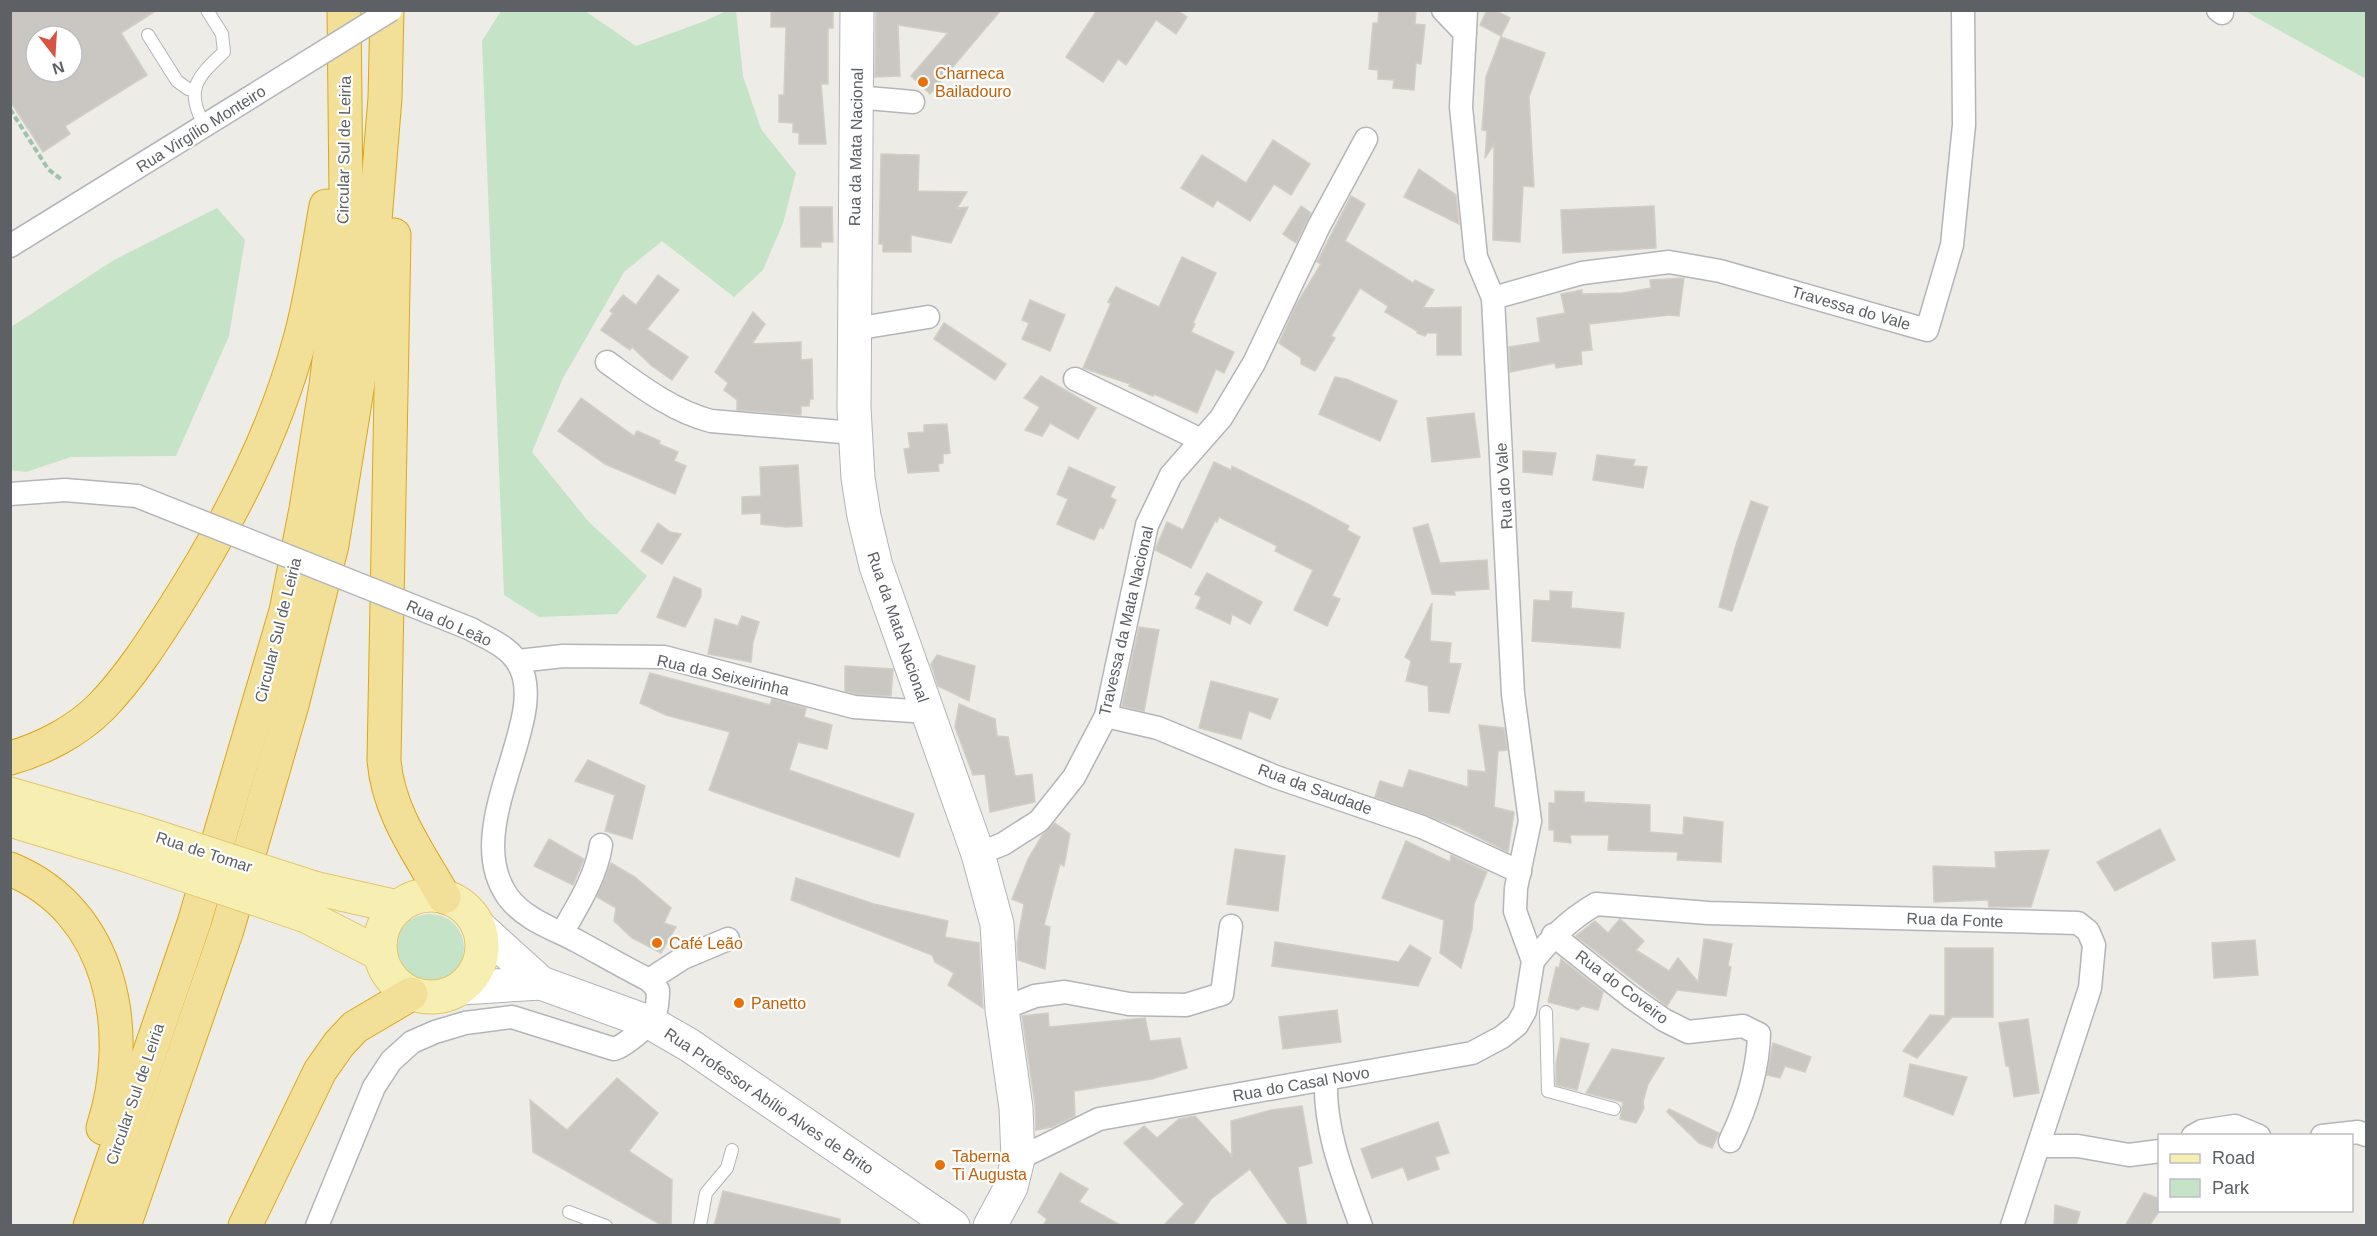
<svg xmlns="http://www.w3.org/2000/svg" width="2377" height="1236" font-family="Helvetica,sans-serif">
	<rect width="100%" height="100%" fill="#eeece6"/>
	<g fill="#c5e3c6">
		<path d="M 501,11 L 585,11 L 636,46 L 705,21 L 726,11 L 736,11 L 743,76 L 761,129 L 796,173 L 783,223 L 763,270 L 734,297 L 662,241 L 624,272 L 563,378 L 532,452 L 588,521 L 647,576 L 617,614 L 539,617 L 504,595 L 482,41 Z"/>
		<path d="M 2245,11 L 2366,11 L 2366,79 Z"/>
		<path d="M 217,208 L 245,240 L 229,336 L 176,456 L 71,457 L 26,472 L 11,470 L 11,327 L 114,260 Z"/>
		<circle cx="430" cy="948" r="34"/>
	</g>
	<g fill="#cac7c2" stroke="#d2cec4" stroke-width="1.5" fill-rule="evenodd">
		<path d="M 10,10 L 157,10 L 121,33 L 147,75 L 65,126 L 70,134 L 43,152 L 10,101 ZM 36,36 L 72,36 L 72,72 L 36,72 Z"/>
		<path d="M 771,10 L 833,10 L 833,28 L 828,28 L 828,84 L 821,84 L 826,144 L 799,144 L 799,133 L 793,132 L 793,123 L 779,122 L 779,95 L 784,95 L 786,27 L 771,27 Z"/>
		<path d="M 876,10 L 1001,10 L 930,94 L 911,76 L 948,33 L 898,25 L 900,76 L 875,77 Z"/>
		<path d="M 1097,10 L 1177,10 L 1187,17 L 1176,34 L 1156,20 L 1126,65 L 1118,59 L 1103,82 L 1066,57 Z"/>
		<path d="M 1379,10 L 1416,10 L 1415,24 L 1425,25 L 1421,64 L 1416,63 L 1414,90 L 1393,88 L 1394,80 L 1378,79 L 1378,70 L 1369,69 L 1373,23 L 1378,23 Z"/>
		<path d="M 1487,10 L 1495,10 L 1510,18 L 1501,36 L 1480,25 Z"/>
		<path d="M 1501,37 L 1545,53 L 1529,97 L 1534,187 L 1523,186 L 1520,242 L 1493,240 L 1494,144 L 1485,158 L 1487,131 L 1482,130 L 1486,77 Z"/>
		<path d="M 1273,140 L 1310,164 L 1291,195 L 1274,184 L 1250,221 L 1217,200 L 1213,207 L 1181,188 L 1202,155 L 1246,183 Z"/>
		<path d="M 881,154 L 919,155 L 918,191 L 967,192 L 957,208 L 968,207 L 951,243 L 911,235 L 911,252 L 883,252 L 883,244 L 879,244 Z"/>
		<path d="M 1419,169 L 1456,195 L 1459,224 L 1404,197 Z"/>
		<path d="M 1351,196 L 1365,204 L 1345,241 L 1413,283 L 1415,280 L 1434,290 L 1423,308 L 1461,307 L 1461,355 L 1437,355 L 1437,333 L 1427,333 L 1425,336 L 1417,333 L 1417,331 L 1385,312 L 1388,306 L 1360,288 L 1331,336 L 1335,338 L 1315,371 L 1301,364 L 1301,358 L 1279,343 L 1296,305 L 1321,264 L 1317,262 Z"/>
		<path d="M 1301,206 L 1311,213 L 1296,243 L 1283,234 Z"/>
		<path d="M 1654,206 L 1656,248 L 1563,253 L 1561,210 Z"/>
		<path d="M 800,207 L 832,207 L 833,242 L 821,242 L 821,247 L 801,247 Z"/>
		<path d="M 1182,257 L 1216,273 L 1193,323 L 1195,324 L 1191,332 L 1234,352 L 1224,373 L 1216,369 L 1197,413 L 1154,394 L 1153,396 L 1129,386 L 1130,384 L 1083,368 L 1111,303 L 1108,302 L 1116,287 L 1159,307 Z"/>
		<path d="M 658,275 L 679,290 L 647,329 L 688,357 L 672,380 L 652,366 L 632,347 L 630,350 L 601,330 L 613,313 L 610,311 L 623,295 L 636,305 Z"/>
		<path d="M 1684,278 L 1679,316 L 1669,315 L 1589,324 L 1592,350 L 1581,351 L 1582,364 L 1556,368 L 1555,363 L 1510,372 L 1509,347 L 1540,342 L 1537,318 L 1565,313 L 1561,294 L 1582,290 L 1582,294 L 1623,293 L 1651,288 L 1650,280 Z"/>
		<path d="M 1030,300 L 1065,315 L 1050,351 L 1022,339 L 1029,323 L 1022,320 Z"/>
		<path d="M 753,312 L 765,324 L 752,344 L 801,342 L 801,360 L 812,359 L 813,399 L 810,399 L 809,406 L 801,406 L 801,415 L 737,410 L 737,400 L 724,390 L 728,383 L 715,372 Z"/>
		<path d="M 944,323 L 1006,364 L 995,380 L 934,339 Z"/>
		<path d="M 1041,376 L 1096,408 L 1078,439 L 1050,423 L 1042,436 L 1025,430 L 1040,407 L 1024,398 Z"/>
		<path d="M 1335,377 L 1346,379 L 1397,401 L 1380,441 L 1319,414 Z"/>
		<path d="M 581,398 L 634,436 L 637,431 L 660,441 L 659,444 L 678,452 L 674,461 L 686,466 L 675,494 L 605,464 L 558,431 Z"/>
		<path d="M 1474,413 L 1480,457 L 1432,462 L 1427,418 Z"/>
		<path d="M 947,424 L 950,453 L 943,454 L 943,463 L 938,464 L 939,471 L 908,473 L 904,449 L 910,448 L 908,433 L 924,432 L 924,425 Z"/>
		<path d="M 1523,451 L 1556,453 L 1552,475 L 1523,472 Z"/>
		<path d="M 1597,455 L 1635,460 L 1633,466 L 1647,467 L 1643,488 L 1593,480 Z"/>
		<path d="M 1214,462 L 1231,470 L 1232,466 L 1312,506 L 1349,526 L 1347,530 L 1360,537 L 1332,596 L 1340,599 L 1327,626 L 1294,610 L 1313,570 L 1275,551 L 1277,546 L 1219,517 L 1217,522 L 1215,521 L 1191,568 L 1155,550 L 1167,522 L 1183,530 Z"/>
		<path d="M 798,465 L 802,526 L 786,527 L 761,524 L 761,513 L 742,514 L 742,497 L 761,496 L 760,467 Z"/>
		<path d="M 1069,467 L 1115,487 L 1110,497 L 1116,500 L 1103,529 L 1100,527 L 1094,540 L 1057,524 L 1068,499 L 1057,494 Z"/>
		<path d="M 1751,501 L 1768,507 L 1732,611 L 1719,607 L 1735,548 Z"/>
		<path d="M 658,523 L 670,532 L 681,534 L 662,564 L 641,551 Z"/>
		<path d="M 1428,524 L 1440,563 L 1487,560 L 1489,589 L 1454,591 L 1455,595 L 1432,594 L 1413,528 Z"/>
		<path d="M 1207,573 L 1262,602 L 1250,624 L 1232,614 L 1230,624 L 1196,608 L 1201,597 L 1195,594 Z"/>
		<path d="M 674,577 L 701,589 L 701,596 L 685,627 L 657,617 Z"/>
		<path d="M 1550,591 L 1572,592 L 1571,608 L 1624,613 L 1620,648 L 1532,641 L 1534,600 L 1550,601 Z"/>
		<path d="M 1432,603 L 1430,641 L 1451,643 L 1449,663 L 1461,664 L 1449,713 L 1429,711 L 1428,686 L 1406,681 L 1411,661 L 1405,657 Z"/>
		<path d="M 742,616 L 759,622 L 753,642 L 751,662 L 708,654 L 715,619 L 738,626 Z"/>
		<path d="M 1139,627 L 1159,630 L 1144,711 L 1122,706 Z"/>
		<path d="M 937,655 L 975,666 L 969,701 L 938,686 L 931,664 Z"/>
		<path d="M 845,666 L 893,669 L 891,696 L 856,694 L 845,691 Z"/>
		<path d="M 650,673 L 770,705 L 772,699 L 806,708 L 804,717 L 832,725 L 827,749 L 798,742 L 789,770 L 914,814 L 899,857 L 709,790 L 730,732 L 666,715 L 640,703 Z"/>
		<path d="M 1211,681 L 1278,699 L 1270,719 L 1249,711 L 1241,739 L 1199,728 Z"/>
		<path d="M 959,704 L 995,719 L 997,736 L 1008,737 L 1015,776 L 1032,774 L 1035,802 L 990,812 L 985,774 L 973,775 L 955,727 Z"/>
		<path d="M 1479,725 L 1504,728 L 1507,750 L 1498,751 L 1494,807 L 1514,812 L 1508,852 L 1458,827 L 1375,797 L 1380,781 L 1403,788 L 1409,770 L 1468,787 L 1468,770 L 1486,772 Z"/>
		<path d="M 588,760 L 645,786 L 632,839 L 605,831 L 615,795 L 575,781 Z"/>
		<path d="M 1555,791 L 1584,792 L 1584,802 L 1650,805 L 1650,832 L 1683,835 L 1684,817 L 1723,822 L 1721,862 L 1677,860 L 1678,852 L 1608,850 L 1609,835 L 1570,835 L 1571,843 L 1554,841 L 1554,830 L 1549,830 L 1549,803 L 1555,803 Z"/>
		<path d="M 1055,823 L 1070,834 L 1064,866 L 1060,864 L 1044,925 L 1050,927 L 1045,969 L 1018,960 L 1017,943 L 1024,904 L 1012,899 L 1028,859 L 1043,834 Z"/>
		<path d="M 2160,829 L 2175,860 L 2115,891 L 2097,862 Z"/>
		<path d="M 549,839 L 584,859 L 573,885 L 534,866 Z"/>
		<path d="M 1406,841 L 1450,862 L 1451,855 L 1487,872 L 1474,904 L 1472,929 L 1461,968 L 1440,953 L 1444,920 L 1382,898 Z"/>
		<path d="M 1235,849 L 1285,856 L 1278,911 L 1227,904 Z"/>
		<path d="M 2049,850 L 2031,907 L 1989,907 L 1988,900 L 1934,902 L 1933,866 L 1996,868 L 1995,852 Z"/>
		<path d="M 611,863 L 635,877 L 671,908 L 664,923 L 676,927 L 661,953 L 632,938 L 614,921 L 616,908 L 597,897 Z"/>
		<path d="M 796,878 L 874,904 L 948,921 L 945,937 L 979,943 L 983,1008 L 948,985 L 954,973 L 935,962 L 932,955 L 791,900 Z"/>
		<path d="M 1620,919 L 1644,941 L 1636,950 L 1669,971 L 1678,958 L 1698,982 L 1704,939 L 1732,944 L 1728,966 L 1731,967 L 1726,996 L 1677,990 L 1667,1006 L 1576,936 L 1595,921 L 1608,933 Z"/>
		<path d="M 2255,940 L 2258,975 L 2214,978 L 2212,943 Z"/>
		<path d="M 1275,942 L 1399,962 L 1410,945 L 1431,958 L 1418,986 L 1272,966 Z"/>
		<path d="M 1945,948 L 1993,948 L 1993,1017 L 1952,1017 L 1917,1058 L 1903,1051 L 1930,1015 L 1945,1016 Z"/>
		<path d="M 1561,959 L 1603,992 L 1598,1010 L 1582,1006 L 1578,1010 L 1548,1002 L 1556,967 L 1559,968 Z"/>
		<path d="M 1337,1010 L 1341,1042 L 1283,1049 L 1279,1017 Z"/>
		<path d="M 1048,1013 L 1049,1027 L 1145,1018 L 1150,1041 L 1180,1038 L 1187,1068 L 1152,1079 L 1074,1091 L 1075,1116 L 1052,1127 L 1036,1130 L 1035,1105 L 1022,1016 Z"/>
		<path d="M 2028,1019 L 2039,1093 L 2014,1097 L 2009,1066 L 2006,1066 L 1999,1023 Z"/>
		<path d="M 1561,1038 L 1589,1044 L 1577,1090 L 1556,1085 L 1556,1063 Z"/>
		<path d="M 1773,1043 L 1811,1057 L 1805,1072 L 1785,1066 L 1780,1078 L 1767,1075 Z"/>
		<path d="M 1612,1049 L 1664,1058 L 1648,1084 L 1643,1102 L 1644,1108 L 1636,1123 L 1620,1119 L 1623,1102 L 1586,1093 Z"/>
		<path d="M 1910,1064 L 1967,1077 L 1953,1115 L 1904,1096 Z"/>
		<path d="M 617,1078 L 658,1113 L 629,1151 L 672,1180 L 671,1226 L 663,1226 L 533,1152 L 530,1100 L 567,1130 Z"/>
		<path d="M 1302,1106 L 1312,1163 L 1298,1167 L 1307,1226 L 1289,1226 L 1250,1169 L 1211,1199 L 1192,1226 L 1163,1226 L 1184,1204 L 1124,1143 L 1144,1126 L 1157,1138 L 1179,1119 L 1195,1116 L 1232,1156 L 1231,1121 L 1271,1110 Z"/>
		<path d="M 1669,1109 L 1719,1133 L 1712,1148 L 1699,1143 L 1667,1112 Z"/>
		<path d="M 1438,1122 L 1449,1153 L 1435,1157 L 1439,1169 L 1408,1180 L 1403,1167 L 1372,1178 L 1361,1149 Z"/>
		<path d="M 1060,1173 L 1088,1189 L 1079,1202 L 1122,1226 L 1043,1226 L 1047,1219 L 1038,1212 Z"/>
		<path d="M 723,1191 L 840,1219 L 840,1226 L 714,1226 Z"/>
		<path d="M 2144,1193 L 2160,1199 L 2160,1210 L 2149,1226 L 2125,1226 Z"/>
		<path d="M 2055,1205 L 2080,1212 L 2076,1226 L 2054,1226 Z"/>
	</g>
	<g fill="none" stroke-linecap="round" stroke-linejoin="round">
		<defs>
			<g id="lane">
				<path d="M 148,35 L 177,81 L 188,89"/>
				<path d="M 205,126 C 184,90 197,77 224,52 L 222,34 L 207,10"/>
				<path d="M 1546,1012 L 1548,1091 L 1614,1109"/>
				<path d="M 569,1212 L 606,1226"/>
				<path d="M 700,1226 L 706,1193 L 727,1168 L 732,1150"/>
			</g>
			<g id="street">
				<path d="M 1443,10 L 1465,33"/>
				<path d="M 2218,10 L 2222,13"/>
				<path d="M 856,97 L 913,102"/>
				<path d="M 10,246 L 254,95"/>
				<path d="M 1493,298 L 1582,273 L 1669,262 L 1720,271 L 1927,330 L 1952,245 L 1964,125 L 1963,10"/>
				<path d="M 854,329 L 928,317"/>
				<path d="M 607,362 C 639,385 672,411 711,421 L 854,433"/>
				<path d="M 1075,379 L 1201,440"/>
				<path d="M 10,494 L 65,490 L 137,496"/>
				<path d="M 518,661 L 563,656 L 664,657 L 854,707 L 927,712"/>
				<path d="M 1106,716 L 1158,728 L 1276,777 L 1422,827 L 1520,872"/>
				<path d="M 978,854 L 1003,844 L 1039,821 L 1074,777 L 1106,716 L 1147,525 L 1171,475 L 1221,418 L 1254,363 L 1319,226 L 1366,139"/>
				<path d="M 562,933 C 578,905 596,877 601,845"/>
				<path d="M 1553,935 L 1631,997 L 1664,1020 L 1688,1032 L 1743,1026 L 1759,1034 C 1758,1071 1746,1108 1730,1141"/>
				<path d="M 1533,961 C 1552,937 1570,919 1596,904 L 1708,913 L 2078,923 L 2088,931 L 2094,945 L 2090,988 L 2012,1226"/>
				<path d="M 649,980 L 683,958 L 728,939"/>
				<path d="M 1002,1009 L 1035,996 L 1065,992 L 1129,1004 L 1186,1005 L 1222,994 L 1231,926"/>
				<path d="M 1326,1080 C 1324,1131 1344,1178 1361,1226"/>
				<path d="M 2193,1136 L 2202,1131 L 2235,1126 L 2259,1136"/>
				<path d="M 2322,1136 L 2358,1132 L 2366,1135"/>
				<path d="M 2039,1146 L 2078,1146 L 2129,1155 L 2160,1151"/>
				<path d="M 1018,1159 L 1099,1119 L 1472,1053 L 1502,1037 L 1517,1025 L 1525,1011 L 1533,961 L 1515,911 L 1516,888 L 1530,821 L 1513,694 L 1493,298 L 1476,257 L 1461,107 L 1466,10"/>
				<path d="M 317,1226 L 374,1087 L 391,1061 L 412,1042 L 435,1032 L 465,1023 L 512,1017 L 614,1049 C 623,1046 628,1041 635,1036 C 654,1020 658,1016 658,990 L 649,980 C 625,968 601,954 577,941 C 554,929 524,919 508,897 C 457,826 556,714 516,660 C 506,645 486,638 471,629"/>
			</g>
			<g id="secondary">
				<path d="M 857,10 L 854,408 L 858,478 L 864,516 L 876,566 L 978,854 L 997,924 L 1002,1009 L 1016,1108 L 1018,1159 L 1011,1187 L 990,1226"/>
				<path d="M 478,926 L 541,983 L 651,1023 L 689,1045 L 953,1226"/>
				<path d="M 461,988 L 541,983"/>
			</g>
			<g id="primary">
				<path d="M 10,794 L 135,830"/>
				<path d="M 10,820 L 129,856"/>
				<path d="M 314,888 L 398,907"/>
				<circle cx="431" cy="946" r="51"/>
				<path d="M 306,916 L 380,954"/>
			</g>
			<g id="highway">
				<path d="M 394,235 L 384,760 C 388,812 419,853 444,897"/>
				<path d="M 10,758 C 43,749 77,731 101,707 C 130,677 153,641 176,605 C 228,523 275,434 300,339 C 312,296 318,250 326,206"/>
				<path d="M 10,869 C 113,911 134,1032 103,1128"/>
				<path d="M 90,1226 L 194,923 L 286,611 L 306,509 L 326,385 L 336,304 L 346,196 L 344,10"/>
				<path d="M 124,1226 L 227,930 L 292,705 L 332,545 L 358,383 L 369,293 L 385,98 L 387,10"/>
				<path d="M 245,1226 L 320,1071 L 339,1044 L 355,1027 L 411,994"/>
			</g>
		</defs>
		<use href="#lane" stroke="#b3b5b9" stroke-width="14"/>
		<use href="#street" stroke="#b3b5b9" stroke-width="25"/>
		<use href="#secondary" stroke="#b2b4b9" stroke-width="35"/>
		<use href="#primary" stroke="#e3c669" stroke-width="35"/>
		<use href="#highway" stroke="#dca717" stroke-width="35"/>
		<path stroke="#9ec3ab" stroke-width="4" stroke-dasharray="6 3" stroke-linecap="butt" d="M 10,109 L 48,169 L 62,180"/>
		<use href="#lane" stroke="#fff" stroke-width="12"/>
		<use href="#street" stroke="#fff" stroke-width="22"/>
		<use href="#secondary" stroke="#fff" stroke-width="33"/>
		<use href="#primary" stroke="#f7efb2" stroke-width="33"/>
		<use href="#highway" stroke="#f2df98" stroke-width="33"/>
		<defs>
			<g id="street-bridge">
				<path d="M 254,95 L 391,10"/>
				<path d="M 137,496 L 471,629"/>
			</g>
			<g id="primary-bridge">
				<path d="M 135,830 L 314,888"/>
				<path d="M 129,856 L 306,916"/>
			</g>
		</defs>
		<use href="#street-bridge" stroke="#b3b5b9" stroke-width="25" stroke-linecap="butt"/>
		<use href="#primary-bridge" stroke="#e3c669" stroke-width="35" stroke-linecap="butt"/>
		<use href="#street-bridge" stroke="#fff" stroke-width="22"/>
		<use href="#primary-bridge" stroke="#f7efb2" stroke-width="33"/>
	</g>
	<g fill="#e8710a" stroke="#fff" stroke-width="2">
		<circle cx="923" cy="82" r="6"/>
		<circle cx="657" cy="943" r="6"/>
		<circle cx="739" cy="1003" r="6"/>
		<circle cx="940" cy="1165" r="6"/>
	</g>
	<g text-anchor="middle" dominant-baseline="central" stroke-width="4.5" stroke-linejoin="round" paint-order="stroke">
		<g font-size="16" fill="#c56008" stroke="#fff" text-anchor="start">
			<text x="935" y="73">Charneca<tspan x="935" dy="18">Bailadouro</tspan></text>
			<text x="669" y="943">Café Leão</text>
			<text x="751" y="1003">Panetto</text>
			<text x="952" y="1156">Taberna<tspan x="952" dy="18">Ti Augusta</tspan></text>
		</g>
		<g font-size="16" fill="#5d6064" stroke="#fff">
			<text transform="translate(201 129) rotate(-32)">Rua Virgílio Monteiro</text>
			<text transform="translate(856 147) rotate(-89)">Rua da Mata Nacional</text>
			<text transform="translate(344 150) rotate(-89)">Circular Sul de Leiria</text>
			<text transform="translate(1851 308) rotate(16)">Travessa do Vale</text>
			<text transform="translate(1504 486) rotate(-94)">Rua do Vale</text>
			<text transform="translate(1126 621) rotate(-77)">Travessa da Mata Nacional</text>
			<text transform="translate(449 623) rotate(24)">Rua do Leão</text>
			<text transform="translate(898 627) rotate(71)">Rua da Mata Nacional</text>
			<text transform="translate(278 630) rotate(-76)">Circular Sul de Leiria</text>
			<text transform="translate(723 675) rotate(13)">Rua da Seixeirinha</text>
			<text transform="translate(1315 789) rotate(20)">Rua da Saudade</text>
			<text transform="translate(204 852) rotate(18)">Rua de Tomar</text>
			<text transform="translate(1955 920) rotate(2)">Rua da Fonte</text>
			<text transform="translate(1622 987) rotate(37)">Rua do Coveiro</text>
			<text transform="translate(1301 1084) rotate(-10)">Rua do Casal Novo</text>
			<text transform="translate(135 1094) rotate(-71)">Circular Sul de Leiria</text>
			<text transform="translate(769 1101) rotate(34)">Rua Professor Abílio Alves de Brito</text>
		</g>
	</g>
	<rect width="2377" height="1236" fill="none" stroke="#5d6064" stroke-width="24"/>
	<rect x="2158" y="1134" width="195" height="78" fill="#ffffff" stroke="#bebfc1" stroke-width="1.5"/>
	<rect x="2170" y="1154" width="30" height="9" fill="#f7efb2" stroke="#bebfc1" stroke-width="1.5"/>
	<text x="2212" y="1164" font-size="18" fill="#5d6064">Road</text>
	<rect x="2170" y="1179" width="30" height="18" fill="#c5e3c6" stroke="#bebfc1" stroke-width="1.5"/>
	<text x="2212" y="1194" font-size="18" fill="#5d6064">Park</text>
	<g transform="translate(54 54) rotate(163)"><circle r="28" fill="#ffffff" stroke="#bebfc1" stroke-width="1.5"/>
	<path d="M0-4.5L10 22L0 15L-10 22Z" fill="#d85442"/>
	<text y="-9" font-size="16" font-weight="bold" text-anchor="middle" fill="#5d6064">N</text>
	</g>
</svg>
